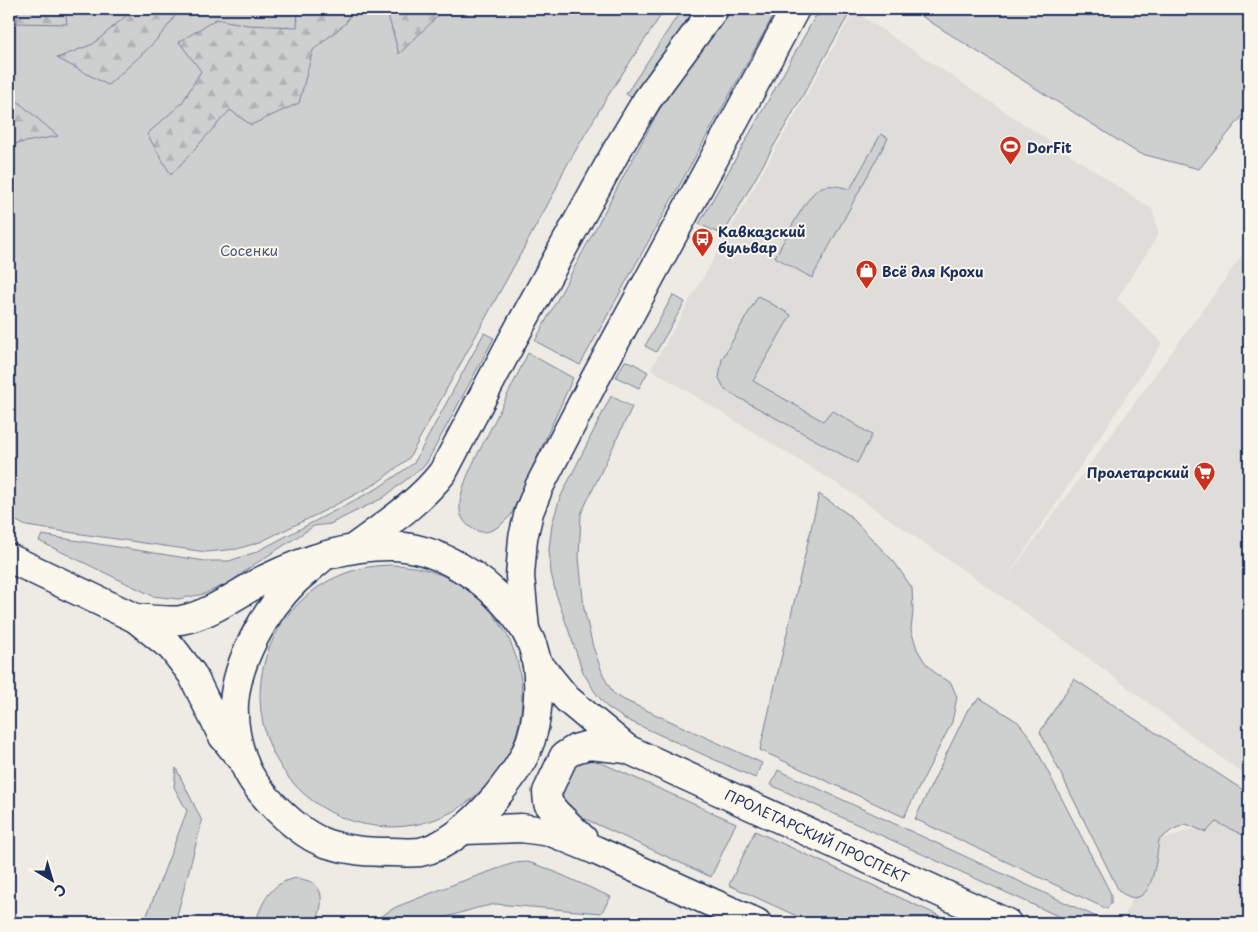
<svg xmlns="http://www.w3.org/2000/svg" width="1258" height="932" font-family="'Playpen Sans',sans-serif">
	<defs>
		<pattern id="forest-firs" width="22" height="20" patternUnits="userSpaceOnUse" patternTransform="scale(1.25)"><rect width="22" height="20" fill="#cecfcf"/><path d="M5 1l3.5 6h-7zM16 11l3.5 6h-7z" fill="#b0b2b4"/></pattern>
	</defs>
	<rect width="100%" height="100%" fill="#eeebe4"/>
	<filter id="ink" filterUnits="userSpaceOnUse"><feTurbulence type="fractalNoise" baseFrequency=".02" numOctaves="2"/><feDisplacementMap in="SourceGraphic" scale="10" xChannelSelector="R" yChannelSelector="G"/><feConvolveMatrix kernelMatrix="1 2 1 2 8 2 1 2 1" color-interpolation-filters="sRGB"/></filter>
	<g filter="url(#ink)">
		<g fill="#deddda">
			<path d="M 854,11 L 1152,209 L 1159,234 L 1117,299 L 1162,343 L 1006,579 L 1249,246 L 1249,778 L 1060,637 L 849,491 L 651,369 Z"/>
			<path d="M 1216,822 L 1249,838 L 1249,923 L 1144,923 L 1125,915 L 1159,840 Z"/>
		</g>
		<g fill="#cecfcf" stroke="#747f96">
			<path d="M 9,9 L 665,9 L 607,97 L 563,172 L 555,191 L 409,458 L 377,483 L 322,512 L 260,542 L 237,549 L 206,552 L 26,526 L 9,517 Z"/>
			<path d="M 682,9 L 699,9 L 632,98 L 626,94 Z"/>
			<path d="M 727,9 L 777,9 L 580,365 L 535,341 L 659,110 Z"/>
			<path d="M 910,9 L 1249,9 L 1249,108 L 1199,169 L 1138,153 Z"/>
			<path d="M 824,12 L 839,13 L 848,16 L 723,235 L 699,224 L 815,17 Z"/>
			<path d="M 881,134 L 888,138 L 812,278 L 775,257 C 783,243 809,190 822,187 C 831,184 841,187 850,189 Z"/>
			<path d="M 673,295 L 685,302 L 656,352 L 645,346 Z"/>
			<path d="M 758,296 L 791,315 L 753,381 L 823,421 L 832,410 L 872,435 L 857,463 L 725,390 L 719,378 L 722,359 Z"/>
			<path d="M 484,333 L 494,338 L 426,464 L 383,498 L 330,524 L 314,526 L 255,564 L 229,583 L 204,594 L 178,599 L 153,596 L 39,541 L 42,535 L 205,561 L 229,561 L 256,552 L 378,488 L 414,463 Z"/>
			<path d="M 528,353 L 573,378 L 511,515 C 503,523 495,532 483,532 C 472,532 460,520 460,510 C 458,487 479,452 489,432 C 502,406 515,380 528,353 Z"/>
			<path d="M 625,361 L 631,362 L 648,372 L 639,388 L 616,377 Z"/>
			<path d="M 611,396 L 632,407 L 581,514 L 579,557 L 584,609 L 593,647 L 604,677 L 613,693 L 624,700 L 762,763 L 755,778 L 625,719 L 607,707 L 595,692 L 583,672 L 556,594 L 551,573 L 549,549 L 552,524 L 560,498 Z"/>
			<path d="M 819,494 L 849,515 L 895,563 L 912,588 L 913,611 L 911,630 L 917,649 L 924,661 L 937,675 L 951,683 L 957,697 L 952,722 L 904,817 L 760,750 Z"/>
			<circle cx="391" cy="696" r="131"/>
			<path d="M 1074,679 L 1249,794 L 1249,838 L 1216,822 L 1206,832 L 1186,824 L 1172,830 L 1159,840 C 1156,859 1153,917 1119,891 L 1040,732 Z"/>
			<path d="M 980,698 L 1018,722 L 1030,737 L 1111,894 L 1111,903 L 1107,909 L 915,819 L 968,709 Z"/>
			<path d="M 587,759 L 595,760 L 736,823 L 711,877 L 568,811 L 558,796 L 570,763 Z"/>
			<path d="M 176,768 L 202,821 L 175,923 L 144,923 L 187,811 L 174,787 Z"/>
			<path d="M 778,770 L 1103,920 L 1097,923 L 1073,923 L 771,785 Z"/>
			<path d="M 755,831 L 955,923 L 812,923 L 729,885 Z"/>
			<path d="M 528,862 L 546,868 L 611,897 L 601,913 L 496,904 L 477,908 L 426,923 L 370,923 L 396,907 L 457,883 L 514,863 Z"/>
			<path d="M 298,878 C 304,880 313,881 317,886 C 325,897 320,913 316,923 L 255,923 C 263,900 272,881 298,878 Z"/>
		</g>
		<g fill="url(#forest-firs)" stroke="#747f96">
			<path d="M 19,9 L 65,9 L 67,24 L 16,23 Z"/>
			<path d="M 123,9 L 179,9 C 163,39 133,62 108,85 L 57,58 L 93,44 L 126,16 Z"/>
			<path d="M 298,9 L 352,9 L 346,23 L 313,50 L 299,103 L 251,125 L 230,110 L 171,175 L 147,134 L 182,103 L 201,71 L 179,42 L 216,19 L 248,25 L 297,27 Z"/>
			<path d="M 383,9 L 445,9 L 399,54 L 388,15 Z"/>
			<path d="M 9,94 L 58,136 L 9,145 Z"/>
		</g>
		<g fill="none" stroke-linecap="round" stroke-linejoin="round">
			<defs>
				<g id="major">
					<path d="M 354,548 C 385,525 419,503 443,472 L 513,339 L 617,150 L 647,100 L 714,9"/>
					<path d="M 9,558 L 135,618 L 172,648 L 192,674 L 222,735 L 238,755"/>
					<path d="M 135,618 C 149,619 167,622 181,620 C 212,614 238,593 265,579 C 302,561 346,546 388,546 C 436,545 488,579 516,617 C 523,626 529,636 533,647 C 542,675 539,723 527,750 C 519,768 507,783 495,798 C 476,820 450,846 420,852 C 411,853 400,852 391,852 C 368,852 350,851 328,844 C 299,835 252,790 243,760 C 237,743 233,721 234,703 C 237,660 266,609 296,580 C 305,572 314,565 323,557"/>
					<path d="M 525,629 L 520,576 L 523,538 L 529,512 L 539,487 L 595,379 L 795,9"/>
					<path d="M 536,661 L 567,699 L 627,749 L 1007,923"/>
					<path d="M 464,830 L 521,828 L 551,832 L 595,850 L 757,923"/>
					<path d="M 583,839 L 556,813 L 548,803 L 547,792 L 564,756 L 575,749 L 589,745 L 627,749"/>
				</g>
			</defs>
			<use href="#major" stroke="#1b2f5e" stroke-width="31"/>
			<use href="#major" stroke="#fbf7ec" stroke-width="28"/>
		</g>
	</g>
	<defs>
		<symbol id="stadium-pin" viewBox="-11 -11 22 30"><path d="M0 17L-7.5 6A9.5 9.5 0 1 1 7.5 6Z" fill="#c8321e" stroke="#fbf7ec"/><path d="M0-5a6.5 5 0 1 0 0 10a6.5 5 0 1 0 0-10ZM-3.5-1.8h7v3.6h-7Z" fill="#fff"/></symbol>
		<symbol id="bus-pin" viewBox="-11 -11 22 30"><path d="M0 17L-7.5 6A9.5 9.5 0 1 1 7.5 6Z" fill="#c8321e" stroke="#fbf7ec"/><path d="M-5-6H5V4H4V6H2V4H-2V6H-4V4H-5ZM-3.5-4V0h7V-4ZM-3.5 1.2v1.5H-2V1.2ZM2 1.2v1.5H3.5V1.2Z" fill="#fff"/></symbol>
		<symbol id="shop-pin" viewBox="-11 -11 22 30"><path d="M0 17L-7.5 6A9.5 9.5 0 1 1 7.5 6Z" fill="#c8321e" stroke="#fbf7ec"/><path d="M-5-2.5h2.3a2.7 3.5 0 0 1 5.4 0H5L5.5 6h-11ZM-1.5-2.5h3a1.5 2.3 0 0 0-3 0Z" fill="#fff"/></symbol>
		<symbol id="supermarket-pin" viewBox="-11 -11 22 30"><path d="M0 17L-7.5 6A9.5 9.5 0 1 1 7.5 6Z" fill="#c8321e" stroke="#fbf7ec"/><path d="M-6-5.5h2.5l.6 2H6L4.5 2H-2.5L-4.4-4H-6ZM-1.5 3.2a1.3 1.3 0 1 0 .1 0ZM3 3.2a1.3 1.3 0 1 0 .1 0Z" fill="#fff"/></symbol>
	</defs>
	<g fill-rule="evenodd">
		<use href="#stadium-pin" x="998" y="134" width="25" height="34"/>
		<use href="#bus-pin" x="690" y="226" width="25" height="34"/>
		<use href="#shop-pin" x="854" y="258" width="25" height="34"/>
		<use href="#supermarket-pin" x="1192" y="460" width="25" height="34"/>
	</g>
	<g text-anchor="middle" dominant-baseline="central" stroke-width="4" stroke-linejoin="round" paint-order="stroke">
		<g font-size="14" font-weight="bold" fill="#1b2f5e" stroke="#fbf7ec" text-anchor="start">
			<text x="1027" y="147">DorFit</text>
			<text x="718" y="231">Кавказский<tspan x="718" dy="16">бульвар</tspan></text>
			<text x="882" y="271">Всё для Крохи</text>
			<text x="1189" y="472" text-anchor="end">Пролетарский</text>
		</g>
		<g font-size="14" fill="#48577a" stroke="#fbf7ec">
			<text x="249" y="250">Сосенки</text>
		</g>
		<g font-size="14" fill="#1b2f5e" stroke="#fbf7ec">
			<text transform="translate(817 836) rotate(25)">ПРОЛЕТАРСКИЙ ПРОСПЕКТ</text>
		</g>
	</g>
	<rect width="1258" height="932" fill="none" stroke="#fbf7ec" stroke-width="30"/>
	<rect x="15" y="15" width="1228" height="902" fill="none" stroke="#1b2f5e" stroke-width="2" filter="url(#ink)"/>
	<g transform="translate(52 880) rotate(142)" stroke="#fbf7ec" stroke-width="4" paint-order="stroke">
	<path d="M0-4L9 19L0 12L-9 19Z" fill="#1b2f5e"/>
	<text y="-8" font-size="14" font-weight="bold" text-anchor="middle" fill="#1b2f5e">С</text>
	</g>
</svg>
